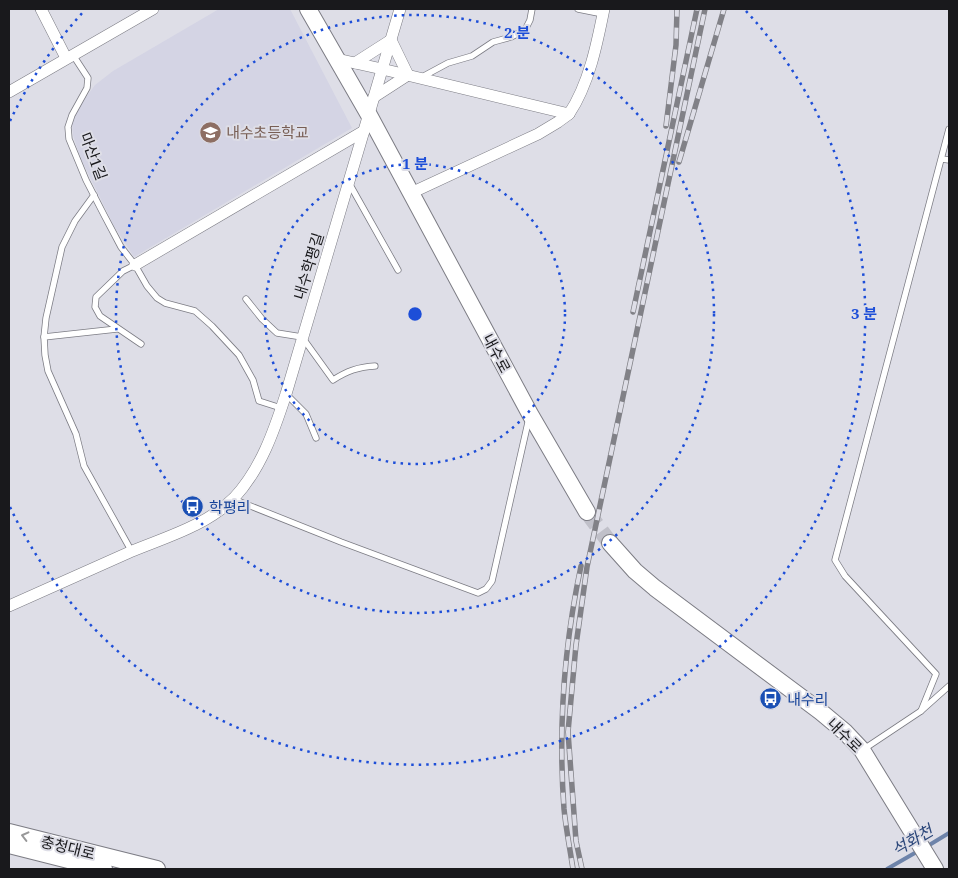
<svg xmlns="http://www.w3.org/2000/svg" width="958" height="878" font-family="'Noto Serif','Noto Sans KR',serif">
	<rect width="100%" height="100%" fill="#dedee7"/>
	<path fill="#d4d4e4" d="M 219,9 L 290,9 L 352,128 L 134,257 L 114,226 L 80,157 L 73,135 L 72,122 L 76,111 L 95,85 L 113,71 Z"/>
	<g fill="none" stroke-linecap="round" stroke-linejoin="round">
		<g stroke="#6d83aa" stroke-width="4">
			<path d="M 926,847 L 949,833"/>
			<path d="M 887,869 L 920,850"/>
		</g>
		<path stroke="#c0c0c9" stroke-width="16" stroke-dasharray="16 8" stroke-linecap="butt" d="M 587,512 L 610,543"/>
		<defs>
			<g id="lane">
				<path d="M 578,9 L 603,14"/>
				<path d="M 73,55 L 88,78 L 87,88 L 72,115 L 68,127 L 69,139 L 86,180 L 104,215 L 121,247 L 135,265 L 147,286 L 157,298 L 165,303 L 195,311 L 212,326 L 239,355 L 253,380 L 259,401 L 281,408"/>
				<path d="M 422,77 L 448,63 L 472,56 L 493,42 L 511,37 L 525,30 L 530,20 L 532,9"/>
				<path d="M 942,159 L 949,160"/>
				<path d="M 349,183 L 398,270"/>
				<path d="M 94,195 L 75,221 L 62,247 L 46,318 L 44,337 L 45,355 L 48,371 L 76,434 L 84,466 L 132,552"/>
				<path d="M 135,265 L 123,271 L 96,297 L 95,307 L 100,316 L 141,344"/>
				<path d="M 246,299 L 262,319 L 277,333 L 302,337 L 333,380 C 347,371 358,367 375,366"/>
				<path d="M 44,337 L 117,329"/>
				<path d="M 286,394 L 306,414 L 316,438"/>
				<path d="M 233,499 L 341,542 L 478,593 L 486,589 L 492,581 L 529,418"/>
				<path d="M 921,711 L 936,674 L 845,576 L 835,560 L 949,129"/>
				<path d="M 864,749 L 921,711 L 949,686"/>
			</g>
			<g id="street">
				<path d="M 41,9 L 66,58"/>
				<path d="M 337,59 L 382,69 L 569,114 C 589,84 597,44 604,9"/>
				<path d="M 355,63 L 391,40 L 408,75 L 374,97"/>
				<path d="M 9,92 L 153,9"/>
				<path d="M 411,193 L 538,134 L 558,122 L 569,114"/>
				<path d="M 135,265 L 364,131"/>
				<path d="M 9,606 C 49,588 90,570 130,552 C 166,537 206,526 234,498 C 261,469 274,431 286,394 L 400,9"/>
			</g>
			<g id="secondary">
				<path d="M 308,9 L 369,115 L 530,414 L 587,512"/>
				<path d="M 610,543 L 635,571 L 655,588 L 821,712 L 845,732 L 862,750 L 935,869"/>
				<path d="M 9,832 L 157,869"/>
				<path d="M 9,845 L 104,869"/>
			</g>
		</defs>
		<use href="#lane" stroke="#7c7c84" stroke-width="7"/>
		<use href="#street" stroke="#7c7c84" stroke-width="12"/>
		<use href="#secondary" stroke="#7c7c84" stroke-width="18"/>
		<use href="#lane" stroke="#fff" stroke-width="5.5"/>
		<use href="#street" stroke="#fff" stroke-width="11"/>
		<use href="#secondary" stroke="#fff" stroke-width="16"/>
		<defs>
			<g id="rail">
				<path d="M 666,126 L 676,45 L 677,9"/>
				<path d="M 679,162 L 724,9"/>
				<path d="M 633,312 L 697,9"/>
				<path d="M 573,869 C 570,849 566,829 564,809 C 558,727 564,646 581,566"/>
				<path d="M 582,869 L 576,841 L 568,732 L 576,645 L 587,567 L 705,9"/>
			</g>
		</defs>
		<use href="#rail" stroke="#818187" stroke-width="5.5"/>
		<use href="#rail" stroke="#dedee7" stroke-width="4" stroke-dasharray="11" stroke-linecap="butt"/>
	</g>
	<defs><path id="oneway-chevron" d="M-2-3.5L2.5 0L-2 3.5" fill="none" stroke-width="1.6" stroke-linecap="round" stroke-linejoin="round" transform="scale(1.25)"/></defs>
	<use stroke="#989899" href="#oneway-chevron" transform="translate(25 836) rotate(-166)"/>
	<g fill="none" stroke="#1d4ed8" stroke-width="2.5" stroke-dasharray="2.5 5">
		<circle cx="415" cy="314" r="150"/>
		<circle cx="415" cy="314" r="299"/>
		<path d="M10 121A449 449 0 0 1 84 11M746 11A449 449 0 1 1 10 507"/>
	</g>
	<defs>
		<symbol id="school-disc" viewBox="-11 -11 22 22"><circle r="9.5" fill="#8d6e63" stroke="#dedee7"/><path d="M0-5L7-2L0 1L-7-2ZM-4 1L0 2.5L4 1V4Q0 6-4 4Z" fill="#fff"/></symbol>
		<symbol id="bus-disc" viewBox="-11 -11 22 22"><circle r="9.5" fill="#1a4fb4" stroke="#dedee7"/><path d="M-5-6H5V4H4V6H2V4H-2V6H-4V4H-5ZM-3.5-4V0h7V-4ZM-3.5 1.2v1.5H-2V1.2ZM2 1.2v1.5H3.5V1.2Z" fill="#fff"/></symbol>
	</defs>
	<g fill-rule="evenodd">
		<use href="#school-disc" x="198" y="120" width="25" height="25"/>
		<use href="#bus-disc" x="180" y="494" width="25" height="25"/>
		<use href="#bus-disc" x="758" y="686" width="25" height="25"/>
	</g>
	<g text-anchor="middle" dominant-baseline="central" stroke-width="4" stroke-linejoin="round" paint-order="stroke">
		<g font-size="15" fill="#785e54" stroke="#dedee7" text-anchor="start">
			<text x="226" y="132">내수초등학교</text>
		</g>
		<g font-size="15" fill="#19191c" stroke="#dedee7">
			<text transform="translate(94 156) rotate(69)">마산1길</text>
			<text transform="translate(308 266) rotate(-73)">내수학평길</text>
			<text transform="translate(497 353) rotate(62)">내수로</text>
			<text transform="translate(845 735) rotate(45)">내수로</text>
			<text transform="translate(68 847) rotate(14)">충청대로</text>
		</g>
		<g font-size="15" fill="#164399" stroke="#dedee7" text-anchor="start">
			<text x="209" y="507">학평리</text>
			<text x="787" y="699">내수리</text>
		</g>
		<g font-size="16" font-style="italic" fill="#294579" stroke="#dedee7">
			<text transform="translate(912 840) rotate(-30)">석화천</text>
		</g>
	</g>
	<circle cx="415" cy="314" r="8" fill="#1d4ed8" stroke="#dedee7" stroke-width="2.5"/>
	<g font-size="15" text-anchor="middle" font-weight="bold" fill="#1d4ed8" stroke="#dedee7" stroke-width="4" stroke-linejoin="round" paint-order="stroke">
		<text x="517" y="38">2 분</text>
		<text x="415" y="169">1 분</text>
		<text x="864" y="319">3 분</text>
	</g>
	<rect width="958" height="878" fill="none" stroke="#19191c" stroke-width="20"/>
</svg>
